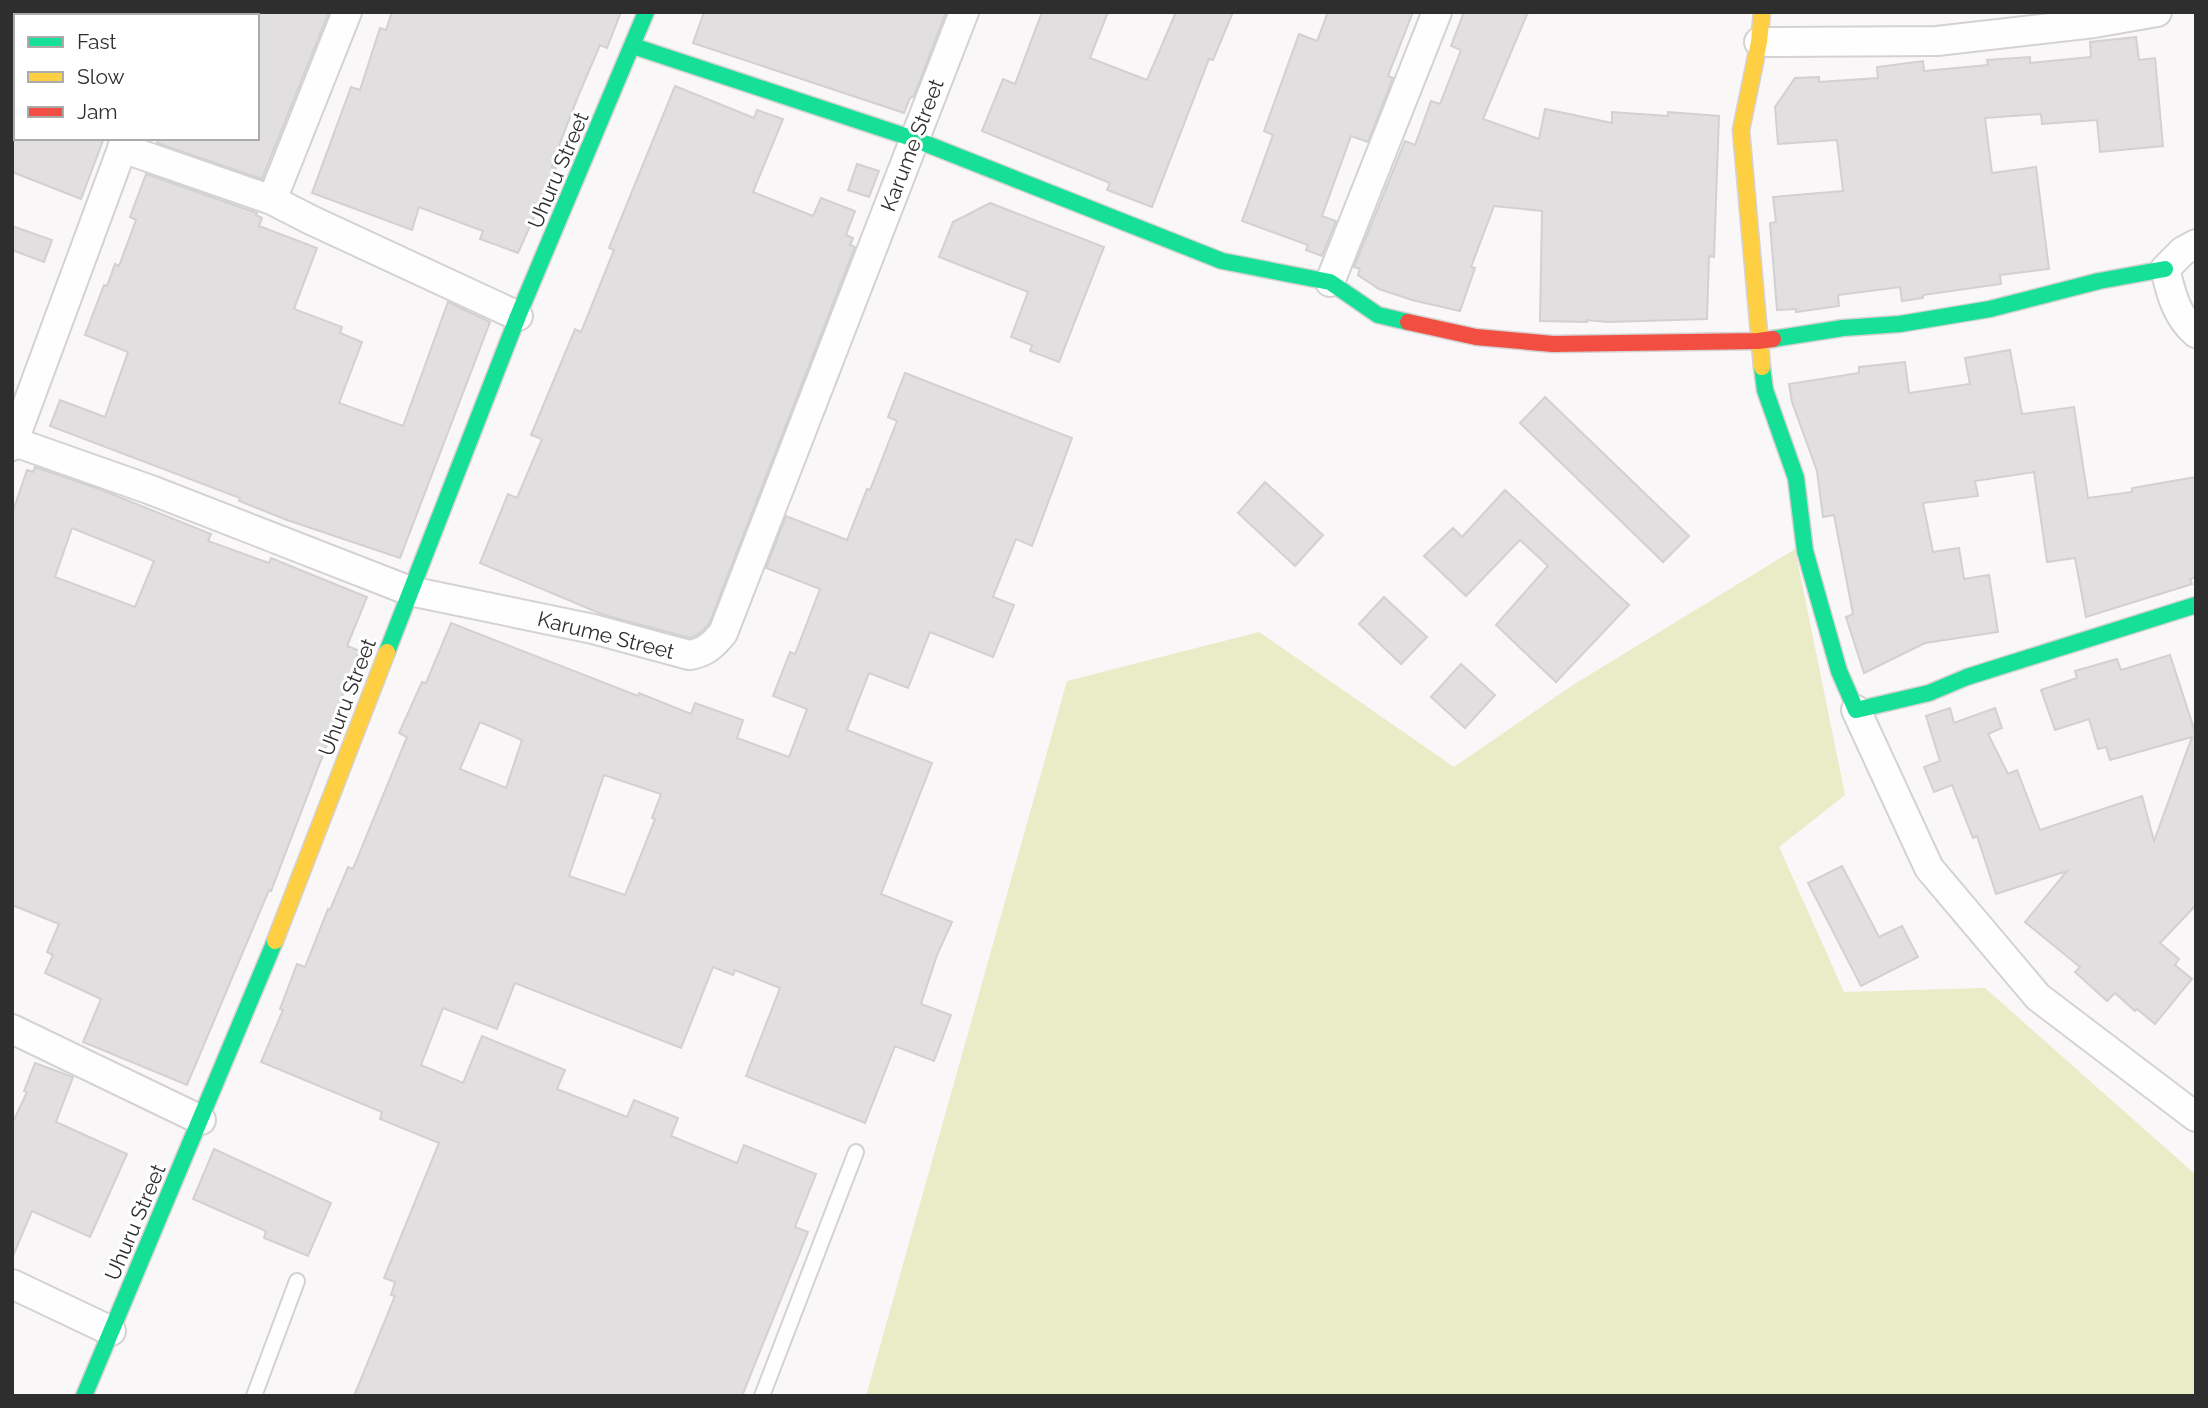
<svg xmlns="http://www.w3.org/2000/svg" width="2208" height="1408" font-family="Raleway,sans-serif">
	<rect width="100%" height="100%" fill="#f9f7f8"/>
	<path fill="#eaebc7" d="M 1795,549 L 1845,795 L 1779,847 L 1844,992 L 1985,988 L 2196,1175 L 2196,1396 L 866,1396 L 1067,681 L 1259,632 L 1454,767 L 1573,685 Z"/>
	<g fill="#e1dfdf" stroke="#d2d0d0" stroke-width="2" fill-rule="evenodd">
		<path d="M 257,12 L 329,12 L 262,179 L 157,143 L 159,138 L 257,138 Z"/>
		<path d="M 392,12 L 621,12 L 607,48 L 600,45 L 579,94 L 555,156 L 552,167 L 556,168 L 518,253 L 480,239 L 483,231 L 419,207 L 412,230 L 312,193 L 351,87 L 360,90 L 380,28 L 386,30 Z"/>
		<path d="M 704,12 L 946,12 L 914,96 L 910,98 L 904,113 L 693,43 Z"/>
		<path d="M 1042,12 L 1108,12 L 1090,58 L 1147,80 L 1176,12 L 1233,12 L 1213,60 L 1209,59 L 1152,207 L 1107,190 L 1110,183 L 982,131 L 1003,79 L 1015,84 Z"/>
		<path d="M 1328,12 L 1413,12 L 1388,76 L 1393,78 L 1368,142 L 1351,136 L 1322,216 L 1336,221 L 1322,256 L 1306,250 L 1308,245 L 1242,221 L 1273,135 L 1264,131 L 1299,34 L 1317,41 Z"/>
		<path d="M 1464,12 L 1528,12 L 1483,119 L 1539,139 L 1545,109 L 1612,123 L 1612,112 L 1668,116 L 1668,112 L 1719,116 L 1714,257 L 1709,256 L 1707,319 L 1608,322 L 1587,320 L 1587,322 L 1540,321 L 1542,211 L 1494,206 L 1471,267 L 1475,268 L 1460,311 L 1412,300 L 1379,289 L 1358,275 L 1360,269 L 1354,267 L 1405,141 L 1415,145 L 1431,101 L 1440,104 L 1461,50 L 1451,46 Z"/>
		<path d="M 2136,37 L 2139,60 L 2155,58 L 2163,146 L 2100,152 L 2097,120 L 2042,124 L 2041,114 L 1985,118 L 1992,173 L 2036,167 L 2049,269 L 2000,275 L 2001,284 L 1923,295 L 1923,298 L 1902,301 L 1900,287 L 1838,295 L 1839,306 L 1796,312 L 1796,309 L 1777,310 L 1770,223 L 1776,222 L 1773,197 L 1843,191 L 1837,140 L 1778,144 L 1775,107 L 1795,78 L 1819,77 L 1819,82 L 1878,78 L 1877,67 L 1923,61 L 1924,71 L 1988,65 L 1987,60 L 2030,57 L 2030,63 L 2091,57 L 2090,42 Z"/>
		<path d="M 675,86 L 754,118 L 757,110 L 783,119 L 753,192 L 813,216 L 821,198 L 855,211 L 846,235 L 853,238 L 850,245 L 855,247 L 709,624 L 699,634 L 690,638 L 604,615 L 480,563 L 508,494 L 517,498 L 542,439 L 531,435 L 575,329 L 581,332 L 614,250 L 609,248 Z"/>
		<path d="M 12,138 L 104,138 L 81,199 L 12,172 Z"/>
		<path d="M 857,164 L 879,171 L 869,197 L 848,190 Z"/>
		<path d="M 146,174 L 257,213 L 256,215 L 262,218 L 259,226 L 317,248 L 294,309 L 342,327 L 340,333 L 362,342 L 339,403 L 403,426 L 448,302 L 490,322 L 400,558 L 287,520 L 239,501 L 240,498 L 50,426 L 60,400 L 105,417 L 128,352 L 85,335 L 104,285 L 107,286 L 115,264 L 119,266 L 136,220 L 130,217 Z"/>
		<path d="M 990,203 L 1104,247 L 1059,362 L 1030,351 L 1032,345 L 1011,337 L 1028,292 L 939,257 L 953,222 Z"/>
		<path d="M 12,226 L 52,240 L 44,262 L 12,250 Z"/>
		<path d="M 2010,350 L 2022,414 L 2074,407 L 2088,498 L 2132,492 L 2132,488 L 2196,477 L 2196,577 L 2190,579 L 2192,584 L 2086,617 L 2075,558 L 2047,562 L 2034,472 L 1975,481 L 1978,496 L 1923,503 L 1933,552 L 1959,548 L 1964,579 L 1989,575 L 1998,632 L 1925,643 L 1864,673 L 1846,617 L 1853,614 L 1834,515 L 1823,517 L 1817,471 L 1792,402 L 1789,384 L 1859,373 L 1859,367 L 1905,362 L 1909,393 L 1970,384 L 1965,358 Z"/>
		<path d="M 905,373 L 1072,438 L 1032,546 L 1016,539 L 993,597 L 1014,605 L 993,657 L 930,632 L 908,688 L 869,673 L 847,730 L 932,763 L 881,894 L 952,922 L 937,955 L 921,1004 L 951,1015 L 934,1061 L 895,1046 L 865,1123 L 746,1076 L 780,988 L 735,970 L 733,975 L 713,967 L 681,1048 L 515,983 L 497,1029 L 443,1008 L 421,1065 L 463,1083 L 482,1036 L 565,1070 L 557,1089 L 627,1117 L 634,1100 L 678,1118 L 671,1136 L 737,1163 L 744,1145 L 816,1174 L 795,1227 L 808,1232 L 742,1396 L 354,1396 L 395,1296 L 391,1295 L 395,1282 L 384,1278 L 439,1143 L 380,1119 L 382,1112 L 261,1062 L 283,1010 L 280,1009 L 297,964 L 305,967 L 328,909 L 330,910 L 348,867 L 353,869 L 407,737 L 399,733 L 422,682 L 426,683 L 451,623 L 638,696 L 639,693 L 691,714 L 695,703 L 743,720 L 737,738 L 789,757 L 807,709 L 773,696 L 790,652 L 795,654 L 820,589 L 766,568 L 786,516 L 847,540 L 867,489 L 870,490 L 897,421 L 888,417 ZM 480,722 L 522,740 L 506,788 L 460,769 ZM 604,775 L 661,794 L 652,818 L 655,819 L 625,895 L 569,876 Z"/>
		<path d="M 1545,397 L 1689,536 L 1663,562 L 1520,423 Z"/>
		<path d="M 35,467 L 99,489 L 211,534 L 208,541 L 269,563 L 271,558 L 367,597 L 347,646 L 360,651 L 339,704 L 342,705 L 271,891 L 269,890 L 187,1085 L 83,1042 L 101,999 L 45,973 L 53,955 L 47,952 L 59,924 L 12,905 L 12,514 L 27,470 L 33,472 ZM 72,528 L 154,561 L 135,607 L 55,577 Z"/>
		<path d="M 1265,482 L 1323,535 L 1295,566 L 1238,513 Z"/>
		<path d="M 1505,490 L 1629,605 L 1556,682 L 1496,625 L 1548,566 L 1520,540 L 1466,596 L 1424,556 L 1453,528 L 1462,537 Z"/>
		<path d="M 1384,597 L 1427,637 L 1401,664 L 1359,624 Z"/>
		<path d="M 2170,655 L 2196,735 L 2196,905 L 2160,943 L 2179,959 L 2175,965 L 2192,979 L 2155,1024 L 2137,1009 L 2135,1011 L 2115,993 L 2107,1001 L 2075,972 L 2080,967 L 2025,922 L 2067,871 L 1996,894 L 1977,836 L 1973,838 L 1952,785 L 1934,792 L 1924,767 L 1940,761 L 1926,716 L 1950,708 L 1954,723 L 1995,708 L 2002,728 L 1988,734 L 2008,774 L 2017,770 L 2040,830 L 2142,796 L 2154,841 L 2192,737 L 2110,760 L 2106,747 L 2098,749 L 2089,719 L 2055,730 L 2041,690 L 2077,678 L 2075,671 L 2117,659 L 2121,670 Z"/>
		<path d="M 1461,664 L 1495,695 L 1465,728 L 1431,697 Z"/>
		<path d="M 1842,866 L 1879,937 L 1902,926 L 1918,957 L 1861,986 L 1808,883 Z"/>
		<path d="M 35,1063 L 73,1077 L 56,1122 L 127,1154 L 90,1237 L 32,1211 L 12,1258 L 12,1124 L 27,1092 L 24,1091 Z"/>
		<path d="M 214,1149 L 331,1203 L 308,1256 L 264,1238 L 266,1231 L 193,1199 Z"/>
	</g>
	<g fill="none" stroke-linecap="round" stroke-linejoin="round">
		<defs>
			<g id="lane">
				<path d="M 254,1396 L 297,1281"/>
				<path d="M 762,1396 L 856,1152"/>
			</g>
			<g id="street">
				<path d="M 177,16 L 178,12"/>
				<path d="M 1759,42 L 1937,41 L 2094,23 L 2157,12"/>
				<path d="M 122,148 L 272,200 L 311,220 L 518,316"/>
				<path d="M 272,200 L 347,12"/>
				<path d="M 2196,244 L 2183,251 L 2165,269 C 2171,293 2176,316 2196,333"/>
				<path d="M 1330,282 L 1437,12"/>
				<path d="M 12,441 L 151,490 L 410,591 L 593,629 L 689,655 C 705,653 713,645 723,633 L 964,12"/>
				<path d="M 12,446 L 126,138"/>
				<path d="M 1856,710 L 1929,868 L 2038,997 L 2196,1117"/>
				<path d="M 12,1029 L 201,1120"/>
				<path d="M 12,1284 L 111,1331"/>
			</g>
			<g id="fast">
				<path d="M 633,46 L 914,139 L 1222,261 L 1330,282 L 1378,315 L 1408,322"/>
				<path d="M 1773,339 L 1843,328 L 1900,324 L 1990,309 L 2099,281 L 2165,269"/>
				<path d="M 1762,367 L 1765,390 L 1796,478 L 1805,551 L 1839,671 L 1856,710 L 1929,693 L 1967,677 L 2196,605"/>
				<path d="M 387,652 L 518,316 L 646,12"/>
				<path d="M 84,1396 L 275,941"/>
			</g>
			<g id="slow">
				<path d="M 1762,367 L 1741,130 L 1759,42 L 1762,12"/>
				<path d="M 275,941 L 387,652"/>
			</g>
			<path id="jam" d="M 1408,322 L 1476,337 L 1553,344 L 1758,341 L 1773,339"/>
		</defs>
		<use href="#lane" stroke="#d4d2d2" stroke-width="18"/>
		<use href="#street" stroke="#d4d2d2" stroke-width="32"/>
		<use href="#fast" stroke="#d4d2d2" stroke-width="19"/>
		<use href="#slow" stroke="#d4d2d2" stroke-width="19"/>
		<use href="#jam" stroke="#d4d2d2" stroke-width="19"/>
		<use href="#lane" stroke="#fefefe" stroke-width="14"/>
		<use href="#street" stroke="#fefefe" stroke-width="28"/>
		<use href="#fast" stroke="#16e098" stroke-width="16"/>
		<use href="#slow" stroke="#ffcf43" stroke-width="16"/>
		<use href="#jam" stroke="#f24e42" stroke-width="16"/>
	</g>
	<g text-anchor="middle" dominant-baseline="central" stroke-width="6" stroke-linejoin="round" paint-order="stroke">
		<g font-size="21" fill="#2f2e2f" stroke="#fff">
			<text transform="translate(912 145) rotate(-69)">Karume Street</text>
			<text transform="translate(558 170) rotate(-67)">Uhuru Street</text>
			<text transform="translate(606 635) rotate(14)">Karume Street</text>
			<text transform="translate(347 697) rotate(-69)">Uhuru Street</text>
			<text transform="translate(135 1222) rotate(-67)">Uhuru Street</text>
		</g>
	</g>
	<rect width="2208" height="1408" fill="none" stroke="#2f2e2f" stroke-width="28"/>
	<rect x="14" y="14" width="245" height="126" fill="#ffffff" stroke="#acabac" stroke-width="2"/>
	<rect x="28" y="37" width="35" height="10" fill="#16e098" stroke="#acabac" stroke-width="2"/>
	<text x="77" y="49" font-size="21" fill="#2f2e2f">Fast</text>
	<rect x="28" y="72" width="35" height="10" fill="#ffcf43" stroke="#acabac" stroke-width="2"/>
	<text x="77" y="84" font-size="21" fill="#2f2e2f">Slow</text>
	<rect x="28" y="107" width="35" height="10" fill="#f24e42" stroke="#acabac" stroke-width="2"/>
	<text x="77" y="119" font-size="21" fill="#2f2e2f">Jam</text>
</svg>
